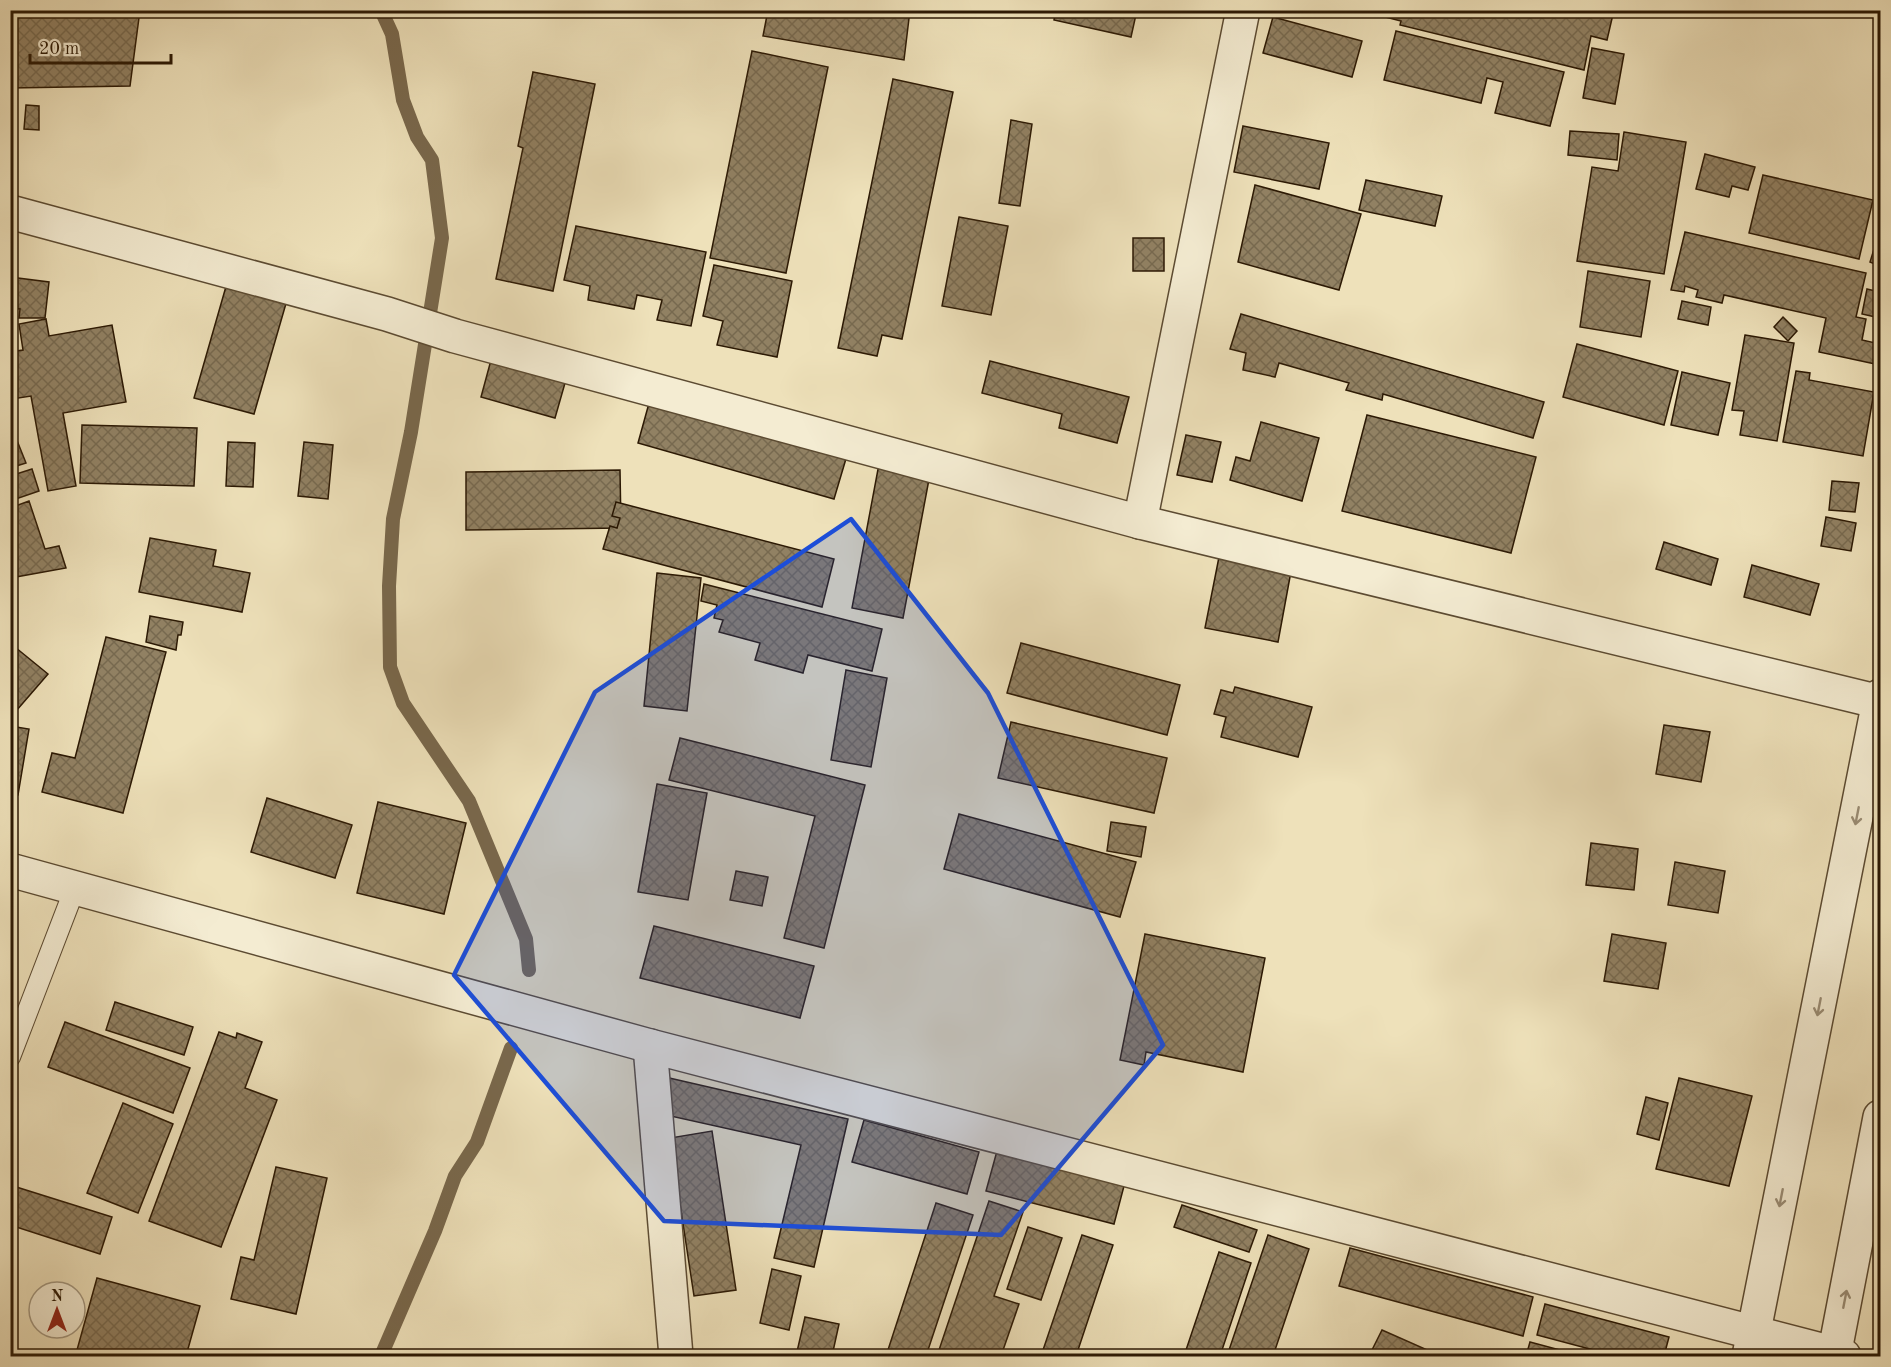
<svg xmlns="http://www.w3.org/2000/svg" width="1891" height="1367" font-family="'Old Standard TT',serif">
	<defs>
		<pattern id="building-cross-hatch" width="8" height="8" patternUnits="userSpaceOnUse" patternTransform="scale(1.5)"><rect width="8" height="8" fill="#918163"/><path d="M0 0l8 8M0 8l8-8" fill="none" stroke="#77694f"/></pattern>
	</defs>
	<rect width="100%" height="100%" fill="#eee1ba"/>
	<filter id="stains"><feTurbulence type="fractalNoise" baseFrequency=".00333" numOctaves="4"/><feColorMatrix values="0 0 0 0 .2 0 0 0 0 .09 0 0 0 0 .02 0 0 0 .5 -.17"/></filter>
	<radialGradient id="worn" r=".72"><stop offset=".6" stop-color="#630" stop-opacity="0"/><stop offset="1" stop-color="#630" stop-opacity=".3"/></radialGradient>
	<g fill="none" stroke-linecap="round" stroke-linejoin="round">
		<g stroke="#79684c" stroke-width="14">
			<path d="M 381,10 L 392,34 L 403,100 L 417,137 L 432,160 L 442,238 L 411,432 L 393,519 L 389,586 L 390,667 L 403,703 L 469,801 L 526,939 L 529,970"/>
			<path d="M 381,1356 L 435,1231 L 455,1176 L 477,1142 L 511,1048"/>
		</g>
	</g>
	<g fill="url(#building-cross-hatch)" stroke="#2c1904" stroke-width="1.5">
		<path d="M 10,10 L 140,10 L 130,86 L 10,88 Z"/>
		<path d="M 768,10 L 910,10 L 904,60 L 763,36 Z"/>
		<path d="M 1056,10 L 1137,10 L 1131,37 L 1054,20 Z"/>
		<path d="M 1358,10 L 1614,10 L 1607,40 L 1591,36 L 1584,70 L 1400,25 L 1401,21 Z"/>
		<path d="M 1273,17 L 1362,41 L 1352,77 L 1263,53 Z"/>
		<path d="M 1396,31 L 1564,72 L 1550,126 L 1495,113 L 1503,82 L 1487,78 L 1481,103 L 1384,80 Z"/>
		<path d="M 1592,48 L 1624,54 L 1615,104 L 1583,98 Z"/>
		<path d="M 752,51 L 828,67 L 786,273 L 710,258 Z"/>
		<path d="M 533,72 L 595,84 L 553,291 L 496,279 L 523,148 L 518,146 Z"/>
		<path d="M 893,79 L 953,92 L 902,339 L 882,335 L 877,356 L 838,348 Z"/>
		<path d="M 26,105 L 39,106 L 39,130 L 24,129 Z"/>
		<path d="M 1011,120 L 1032,124 L 1020,206 L 999,203 Z"/>
		<path d="M 1243,126 L 1329,143 L 1319,189 L 1234,172 Z"/>
		<path d="M 1570,131 L 1619,134 L 1617,160 L 1568,155 Z"/>
		<path d="M 1624,132 L 1686,142 L 1664,274 L 1577,261 L 1592,167 L 1618,171 Z"/>
		<path d="M 1705,154 L 1755,167 L 1748,190 L 1732,186 L 1729,197 L 1696,189 Z"/>
		<path d="M 1763,175 L 1873,200 L 1859,259 L 1749,233 Z"/>
		<path d="M 1366,180 L 1442,196 L 1435,226 L 1359,210 Z"/>
		<path d="M 1255,185 L 1361,214 L 1339,290 L 1238,262 Z"/>
		<path d="M 959,217 L 1008,226 L 991,315 L 942,306 Z"/>
		<path d="M 576,226 L 706,252 L 691,326 L 657,320 L 662,300 L 637,295 L 634,309 L 588,300 L 590,286 L 564,280 Z"/>
		<path d="M 1880,230 L 1880,266 L 1870,262 Z"/>
		<path d="M 1685,232 L 1866,273 L 1856,317 L 1866,319 L 1862,340 L 1880,344 L 1880,365 L 1819,352 L 1826,318 L 1724,295 L 1722,303 L 1696,297 L 1698,290 L 1685,286 L 1684,292 L 1671,290 Z"/>
		<rect x="1133" y="238" width="31" height="33"/>
		<path d="M 714,265 L 792,281 L 777,357 L 717,345 L 723,321 L 703,316 Z"/>
		<path d="M 1588,271 L 1650,281 L 1641,337 L 1580,327 Z"/>
		<path d="M 10,277 L 49,282 L 45,318 L 19,318 L 20,309 L 10,308 Z"/>
		<path d="M 227,283 L 287,300 L 254,414 L 194,398 Z"/>
		<path d="M 1867,289 L 1880,292 L 1880,318 L 1862,314 Z"/>
		<path d="M 1682,301 L 1711,307 L 1708,325 L 1678,319 Z"/>
		<path d="M 1241,314 L 1544,402 L 1533,438 L 1383,394 L 1382,400 L 1346,390 L 1349,383 L 1279,363 L 1275,377 L 1243,370 L 1246,353 L 1230,349 Z"/>
		<path d="M 1783,317 L 1797,331 L 1788,341 L 1774,327 Z"/>
		<path d="M 46,319 L 49,336 L 112,325 L 126,402 L 63,413 L 76,486 L 48,491 L 31,396 L 12,399 L 10,388 L 10,352 L 23,350 L 19,324 Z"/>
		<path d="M 1745,335 L 1794,343 L 1777,441 L 1740,435 L 1744,411 L 1732,410 Z"/>
		<path d="M 1577,344 L 1678,371 L 1664,425 L 1563,397 Z"/>
		<path d="M 494,349 L 569,369 L 555,418 L 481,397 Z"/>
		<path d="M 990,361 L 1129,397 L 1117,443 L 1059,428 L 1062,414 L 982,393 Z"/>
		<path d="M 1796,371 L 1810,373 L 1809,380 L 1874,392 L 1863,456 L 1783,442 Z"/>
		<path d="M 1682,372 L 1730,383 L 1718,435 L 1671,425 Z"/>
		<path d="M 651,396 L 848,452 L 834,499 L 638,443 Z"/>
		<path d="M 1367,415 L 1536,457 L 1511,553 L 1342,511 Z"/>
		<path d="M 1261,422 L 1319,438 L 1302,501 L 1230,480 L 1236,457 L 1250,461 Z"/>
		<path d="M 10,423 L 26,463 L 10,468 Z"/>
		<path d="M 82,425 L 197,428 L 194,486 L 80,483 Z"/>
		<path d="M 1186,435 L 1221,442 L 1212,482 L 1177,475 Z"/>
		<path d="M 228,442 L 255,443 L 253,487 L 226,486 Z"/>
		<path d="M 304,442 L 333,445 L 328,499 L 298,496 Z"/>
		<path d="M 879,464 L 930,474 L 903,618 L 852,608 Z"/>
		<path d="M 32,469 L 39,491 L 10,501 L 10,476 Z"/>
		<path d="M 620,470 L 621,528 L 466,530 L 466,472 Z"/>
		<path d="M 1832,481 L 1859,483 L 1855,512 L 1829,510 Z"/>
		<path d="M 29,501 L 45,549 L 59,546 L 66,568 L 10,578 L 10,508 Z"/>
		<path d="M 616,502 L 834,559 L 822,607 L 603,549 L 610,526 L 617,528 L 620,518 L 612,516 Z"/>
		<path d="M 1826,517 L 1856,523 L 1851,551 L 1821,546 Z"/>
		<path d="M 150,538 L 216,550 L 213,566 L 250,573 L 242,612 L 139,592 Z"/>
		<path d="M 1664,542 L 1718,559 L 1711,585 L 1656,569 Z"/>
		<path d="M 1220,552 L 1292,566 L 1278,642 L 1205,628 Z"/>
		<path d="M 1752,565 L 1819,584 L 1810,615 L 1744,597 Z"/>
		<path d="M 657,573 L 701,578 L 687,711 L 644,706 Z"/>
		<path d="M 704,584 L 882,629 L 872,671 L 808,655 L 803,673 L 755,660 L 760,643 L 719,632 L 723,620 L 714,618 L 717,605 L 701,601 Z"/>
		<path d="M 150,616 L 183,622 L 181,635 L 178,635 L 176,650 L 146,642 Z"/>
		<path d="M 106,637 L 166,652 L 123,813 L 42,792 L 52,753 L 75,758 Z"/>
		<path d="M 10,643 L 48,674 L 10,718 Z"/>
		<path d="M 1021,643 L 1180,685 L 1167,735 L 1007,693 Z"/>
		<path d="M 846,670 L 887,678 L 871,767 L 831,760 Z"/>
		<path d="M 1235,687 L 1312,707 L 1298,757 L 1221,737 L 1226,717 L 1214,714 L 1221,690 L 1233,693 Z"/>
		<path d="M 1011,722 L 1167,758 L 1154,813 L 998,778 Z"/>
		<path d="M 1664,725 L 1710,732 L 1701,782 L 1656,774 Z"/>
		<path d="M 10,726 L 29,729 L 18,795 L 10,794 Z"/>
		<path d="M 680,738 L 865,785 L 824,948 L 784,938 L 815,816 L 669,780 Z"/>
		<path d="M 657,784 L 707,793 L 688,900 L 638,892 Z"/>
		<path d="M 267,798 L 352,825 L 335,878 L 251,852 Z"/>
		<path d="M 378,802 L 466,823 L 444,914 L 357,893 Z"/>
		<path d="M 959,814 L 1136,862 L 1120,917 L 944,869 Z"/>
		<path d="M 1111,822 L 1146,827 L 1141,857 L 1107,851 Z"/>
		<path d="M 1591,843 L 1638,849 L 1634,890 L 1586,885 Z"/>
		<path d="M 1675,862 L 1725,871 L 1718,913 L 1668,905 Z"/>
		<path d="M 736,871 L 768,877 L 762,906 L 730,900 Z"/>
		<path d="M 654,926 L 814,966 L 800,1018 L 640,978 Z"/>
		<path d="M 1145,934 L 1265,958 L 1243,1072 L 1146,1052 L 1144,1065 L 1120,1060 Z"/>
		<path d="M 1612,934 L 1666,943 L 1658,989 L 1604,981 Z"/>
		<path d="M 115,1002 L 193,1027 L 184,1055 L 106,1030 Z"/>
		<path d="M 65,1022 L 190,1068 L 173,1113 L 48,1067 Z"/>
		<path d="M 219,1032 L 236,1038 L 237,1033 L 262,1042 L 245,1088 L 277,1100 L 221,1247 L 149,1221 Z"/>
		<path d="M 665,1077 L 848,1119 L 814,1267 L 774,1258 L 801,1145 L 657,1113 Z"/>
		<path d="M 1679,1078 L 1752,1096 L 1729,1186 L 1656,1169 Z"/>
		<path d="M 1646,1097 L 1668,1103 L 1659,1140 L 1637,1134 Z"/>
		<path d="M 123,1103 L 173,1124 L 138,1213 L 87,1193 Z"/>
		<path d="M 864,1120 L 979,1152 L 967,1194 L 852,1162 Z"/>
		<path d="M 712,1131 L 736,1290 L 694,1296 L 670,1138 Z"/>
		<path d="M 997,1151 L 1124,1186 L 1114,1224 L 986,1191 Z"/>
		<path d="M 276,1167 L 327,1178 L 296,1314 L 231,1299 L 241,1257 L 254,1260 Z"/>
		<path d="M 10,1185 L 112,1217 L 100,1254 L 10,1225 Z"/>
		<path d="M 989,1201 L 1023,1212 L 994,1296 L 1019,1304 L 1001,1356 L 937,1356 Z"/>
		<path d="M 936,1203 L 973,1215 L 926,1356 L 886,1356 Z"/>
		<path d="M 1182,1205 L 1257,1230 L 1249,1252 L 1174,1227 Z"/>
		<path d="M 1028,1227 L 1062,1238 L 1041,1300 L 1007,1289 Z"/>
		<path d="M 1082,1235 L 1113,1245 L 1076,1356 L 1041,1356 Z"/>
		<path d="M 1268,1235 L 1309,1249 L 1273,1356 L 1227,1356 Z"/>
		<path d="M 1350,1248 L 1533,1297 L 1523,1336 L 1339,1286 Z"/>
		<path d="M 1219,1252 L 1251,1263 L 1220,1356 L 1184,1356 Z"/>
		<path d="M 772,1269 L 801,1276 L 789,1330 L 760,1323 Z"/>
		<path d="M 97,1278 L 200,1306 L 186,1356 L 101,1356 L 77,1350 Z"/>
		<path d="M 1545,1304 L 1669,1337 L 1664,1356 L 1616,1356 L 1537,1335 Z"/>
		<path d="M 805,1317 L 839,1324 L 832,1356 L 796,1356 Z"/>
		<path d="M 1382,1330 L 1432,1352 L 1430,1356 L 1369,1356 Z"/>
		<path d="M 1530,1342 L 1560,1350 L 1559,1356 L 1526,1356 Z"/>
	</g>
	<g fill="none" stroke-linecap="round" stroke-linejoin="round">
		<defs>
			<path id="service" d="M 10,1057 L 75,888"/>
			<g id="minor">
				<path d="M 10,212 L 387,314 L 455,336 L 1140,522 L 1880,702"/>
				<path d="M 1140,522 L 1243,10"/>
				<path d="M 10,870 L 650,1046 L 1844,1356"/>
				<path d="M 650,1046 L 676,1356"/>
			</g>
			<g id="tertiary">
				<path d="M 1749,1356 L 1880,696"/>
				<path d="M 1834,1356 L 1880,1117"/>
			</g>
		</defs>
		<use href="#service" stroke="#5c4b32" stroke-width="22"/>
		<use href="#minor" stroke="#5c4b32" stroke-width="36"/>
		<use href="#tertiary" stroke="#5c4b32" stroke-width="36"/>
		<use href="#service" stroke="#f4ecd2" stroke-width="20"/>
		<use href="#minor" stroke="#f4ecd2" stroke-width="33"/>
		<use href="#tertiary" stroke="#f4ecd2" stroke-width="33"/>
	</g>
	<defs><path id="oneway-shaft" d="M-6 0H5M1.5-3L5.5 0L1.5 3" fill="none" stroke-width="1.6" stroke-linecap="round" stroke-linejoin="round" transform="scale(1.5)"/></defs>
	<g stroke="#9a8d75">
		<use href="#oneway-shaft" transform="translate(1857 816) rotate(101)"/>
		<use href="#oneway-shaft" transform="translate(1819 1007) rotate(101)"/>
		<use href="#oneway-shaft" transform="translate(1781 1198) rotate(101)"/>
		<use href="#oneway-shaft" transform="translate(1845 1299) rotate(-79)"/>
	</g>
	<path fill="#1d4ed8" fill-opacity="0.2" stroke="#1d4ed8" stroke-width="4.5" stroke-linejoin="round" d="M 851,519 L 988,693 L 1163,1045 L 1001,1235 L 664,1221 L 454,975 L 595,692 Z"/>
	<rect width="1891" height="1367" fill="none" stroke="#eee1ba" stroke-width="36"/>
	<rect x="12" y="12" width="1867" height="1343" fill="none" stroke="#2c1904" stroke-width="3"/>
	<rect x="18" y="18" width="1855" height="1331" fill="none" stroke="#2c1904" stroke-width="1.5"/>
	<g transform="translate(57 1310)"><circle r="28" fill="#f4ecd2" stroke="#a49880" stroke-width="1.5"/>
	<path d="M0-4.5L10 22L0 15L-10 22Z" fill="#8f2418"/>
	<text y="-9" font-size="16" font-weight="bold" text-anchor="middle" fill="#2c1904">N</text>
	</g>
	<path d="M30 54v9h141v-9" fill="none" stroke="#2c1904" stroke-width="3"/>
	<text x="39" y="54" font-size="18" fill="#2c1904" stroke="#f4ecd2" stroke-width="4.5" paint-order="stroke">20 m</text>
	<rect width="100%" height="100%" filter="url(#stains)"/>
	<rect width="100%" height="100%" fill="url(#worn)"/>
</svg>
